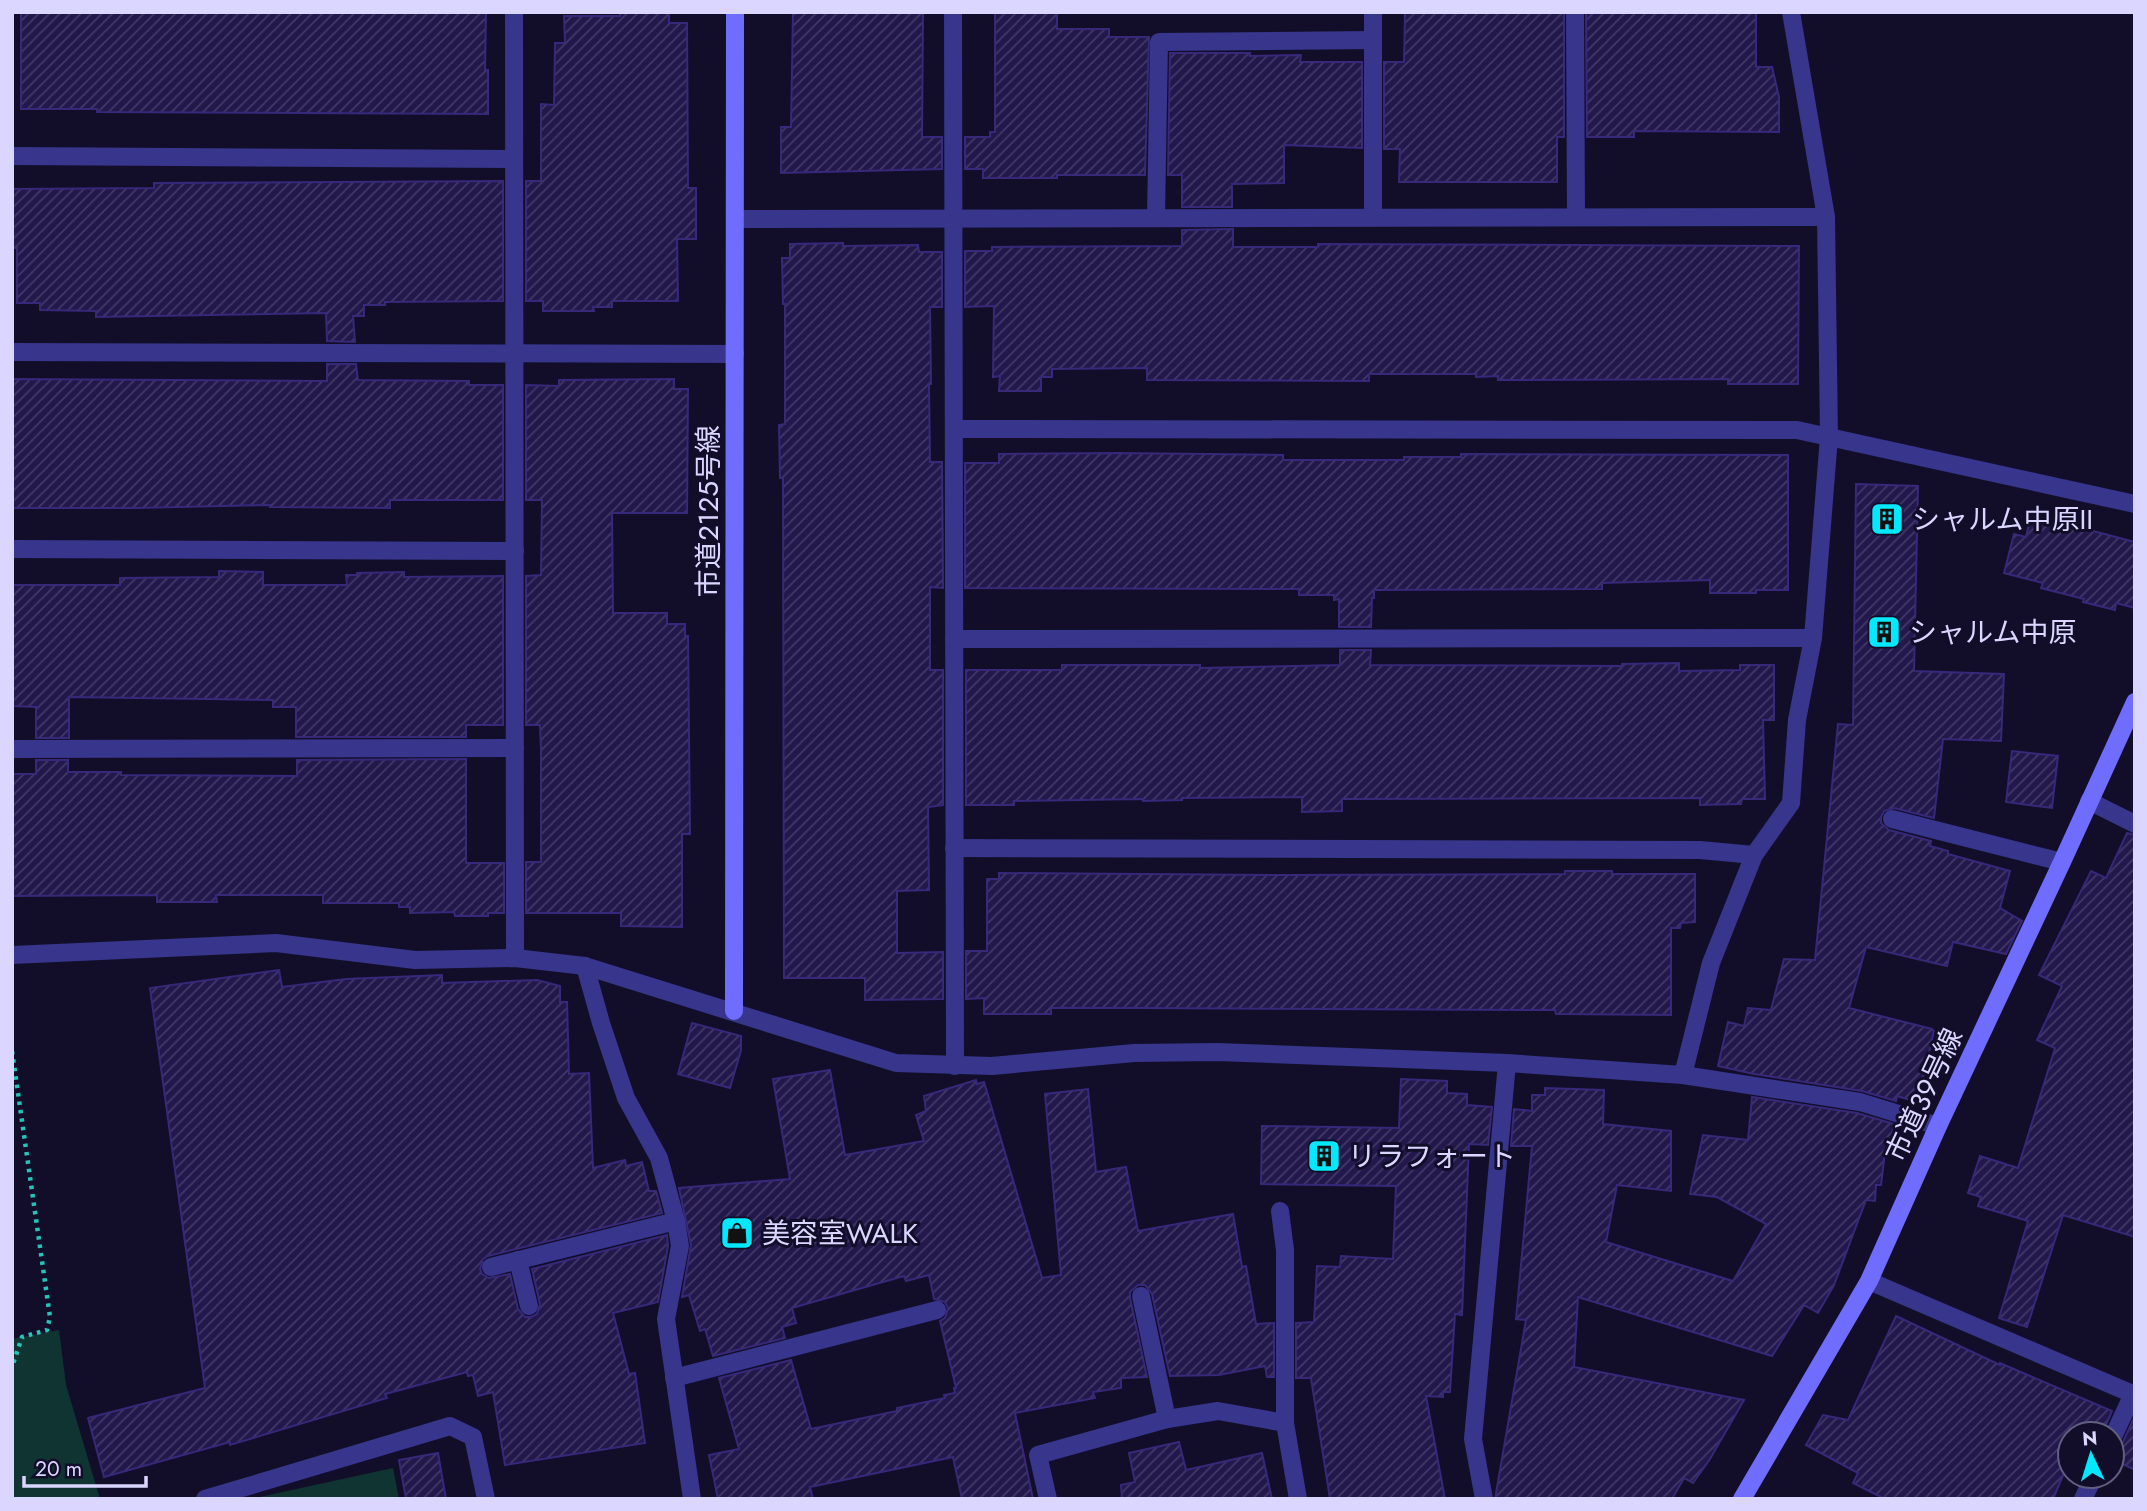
<svg xmlns="http://www.w3.org/2000/svg" width="2147" height="1511" font-family="Jost,'Noto Sans JP',sans-serif">
	<defs>
		<pattern id="building-hatch" width="6" height="6" patternUnits="userSpaceOnUse" patternTransform="scale(1.75)"><rect width="6" height="6" fill="#22184c"/><path d="M-1 1l2-2M0 6l6-6M5 7l2-2" fill="none" stroke="#423967"/></pattern>
	</defs>
	<rect width="100%" height="100%" fill="#120e29"/>
	<g fill="#103432">
		<path d="M 59,1330 L 66,1385 L 100,1499 L 12,1499 L 12,1339 Z"/>
		<path d="M 393,1468 L 399,1499 L 251,1499 Z"/>
	</g>
	<g fill="url(#building-hatch)" stroke="#37287a" stroke-width="2">
		<path d="M 21,12 L 486,12 L 485,70 L 488,70 L 488,114 L 97,112 L 97,109 L 21,109 Z"/>
		<path d="M 669,12 L 669,23 L 687,23 L 688,188 L 696,188 L 696,239 L 677,239 L 678,301 L 612,301 L 612,307 L 593,307 L 594,311 L 543,311 L 543,301 L 526,301 L 526,181 L 541,181 L 541,104 L 554,105 L 555,43 L 565,43 L 564,16 L 620,16 L 620,13 Z"/>
		<path d="M 793,12 L 923,12 L 922,137 L 942,137 L 942,169 L 781,173 L 781,127 L 791,127 Z"/>
		<path d="M 995,12 L 1057,12 L 1057,29 L 1109,29 L 1109,37 L 1149,37 L 1145,175 L 1057,175 L 1057,178 L 983,178 L 983,169 L 965,169 L 965,137 L 990,137 L 990,132 L 995,132 Z"/>
		<path d="M 1405,12 L 1564,12 L 1564,137 L 1557,137 L 1557,182 L 1399,182 L 1400,149 L 1384,149 L 1384,62 L 1404,62 Z"/>
		<path d="M 1586,12 L 1756,12 L 1756,67 L 1772,67 L 1779,97 L 1779,132 L 1634,131 L 1634,137 L 1587,137 Z"/>
		<path d="M 1170,53 L 1250,53 L 1250,56 L 1301,55 L 1300,62 L 1362,62 L 1362,148 L 1284,145 L 1284,183 L 1232,184 L 1232,207 L 1182,207 L 1182,175 L 1168,175 Z"/>
		<path d="M 503,181 L 503,301 L 385,302 L 385,305 L 364,305 L 364,316 L 353,316 L 355,342 L 327,341 L 326,313 L 96,317 L 96,311 L 40,310 L 40,303 L 17,303 L 17,248 L 12,248 L 12,189 L 154,188 L 154,183 Z"/>
		<path d="M 1233,229 L 1233,247 L 1318,247 L 1318,244 L 1799,246 L 1798,384 L 1728,384 L 1728,379 L 1498,380 L 1498,376 L 1476,377 L 1476,374 L 1369,374 L 1369,381 L 1147,380 L 1147,368 L 1052,369 L 1052,377 L 1041,377 L 1041,391 L 999,391 L 1000,376 L 993,377 L 994,306 L 965,307 L 965,251 L 992,251 L 992,247 L 1182,246 L 1182,230 Z"/>
		<path d="M 843,243 L 843,246 L 918,245 L 919,252 L 942,252 L 942,307 L 930,307 L 931,384 L 929,384 L 930,462 L 942,462 L 943,588 L 930,587 L 930,670 L 943,670 L 943,805 L 928,807 L 929,890 L 897,891 L 897,953 L 943,952 L 943,999 L 865,1000 L 865,978 L 784,978 L 783,478 L 780,478 L 779,425 L 785,424 L 785,304 L 783,304 L 782,258 L 790,258 L 790,244 Z"/>
		<path d="M 327,364 L 356,364 L 358,380 L 469,381 L 469,385 L 503,385 L 503,500 L 390,500 L 390,508 L 270,507 L 270,505 L 136,508 L 12,508 L 12,379 L 327,381 Z"/>
		<path d="M 674,379 L 674,389 L 688,389 L 687,513 L 612,513 L 613,613 L 667,613 L 667,624 L 685,624 L 685,636 L 688,636 L 690,834 L 682,834 L 682,927 L 621,926 L 621,913 L 526,913 L 526,862 L 541,862 L 541,749 L 540,725 L 526,725 L 526,576 L 541,575 L 542,500 L 526,500 L 526,385 L 559,386 L 559,380 Z"/>
		<path d="M 1119,453 L 1283,455 L 1283,460 L 1404,460 L 1404,457 L 1461,457 L 1461,454 L 1788,455 L 1788,590 L 1756,590 L 1756,593 L 1710,593 L 1710,580 L 1602,583 L 1602,589 L 1374,590 L 1374,598 L 1372,598 L 1371,627 L 1339,627 L 1339,599 L 1334,600 L 1334,595 L 1299,595 L 1299,589 L 965,588 L 965,463 L 999,463 L 999,454 Z"/>
		<path d="M 1856,484 L 1918,486 L 1914,671 L 2004,674 L 2001,741 L 1943,739 L 1934,818 L 1894,808 L 1884,811 L 1881,817 L 1881,823 L 1889,830 L 1931,841 L 1930,846 L 1948,851 L 1948,854 L 2010,871 L 2000,908 L 2022,921 L 2006,954 L 1953,942 L 1947,966 L 1866,947 L 1849,1008 L 1932,1029 L 1934,1031 L 1917,1102 L 1897,1096 L 1896,1101 L 1862,1091 L 1754,1074 L 1718,1066 L 1728,1022 L 1744,1026 L 1748,1008 L 1771,1010 L 1784,959 L 1815,960 L 1838,724 L 1853,725 Z"/>
		<path d="M 2030,520 L 2058,527 L 2059,522 L 2135,542 L 2135,608 L 2116,603 L 2115,610 L 2083,602 L 2084,599 L 2041,588 L 2043,583 L 2004,573 L 2014,534 L 2026,537 Z"/>
		<path d="M 219,571 L 263,572 L 263,585 L 347,585 L 346,575 L 357,575 L 357,573 L 404,572 L 404,577 L 503,576 L 503,725 L 466,725 L 466,737 L 296,737 L 296,707 L 273,707 L 273,700 L 69,697 L 69,738 L 36,738 L 36,707 L 12,706 L 12,585 L 120,585 L 120,578 L 219,577 Z"/>
		<path d="M 1340,650 L 1371,650 L 1370,665 L 1622,666 L 1622,664 L 1679,663 L 1679,671 L 1740,670 L 1740,665 L 1774,665 L 1774,720 L 1763,720 L 1765,799 L 1742,799 L 1741,804 L 1700,805 L 1700,798 L 1342,799 L 1342,811 L 1302,812 L 1302,797 L 1182,798 L 1182,800 L 1143,801 L 1143,799 L 1014,801 L 1014,805 L 966,805 L 966,670 L 1062,670 L 1062,665 L 1200,665 L 1200,668 L 1340,665 Z"/>
		<path d="M 2012,751 L 2058,756 L 2052,808 L 2006,802 Z"/>
		<path d="M 466,759 L 466,863 L 504,863 L 504,913 L 488,913 L 488,916 L 455,916 L 454,912 L 410,913 L 410,907 L 399,907 L 399,903 L 323,903 L 323,895 L 216,895 L 217,902 L 157,902 L 157,895 L 12,896 L 12,774 L 36,774 L 36,760 L 68,760 L 68,772 L 121,772 L 121,775 L 297,776 L 297,760 Z"/>
		<path d="M 2127,833 L 2135,835 L 2135,1237 L 2063,1215 L 2027,1327 L 1999,1318 L 2028,1221 L 1978,1206 L 1981,1197 L 1968,1193 L 1980,1156 L 2018,1168 L 2055,1048 L 2037,1040 L 2062,986 L 2039,975 L 2091,871 L 2106,878 Z"/>
		<path d="M 1565,871 L 1612,871 L 1612,874 L 1695,874 L 1695,922 L 1681,923 L 1680,928 L 1671,928 L 1671,1015 L 1556,1014 L 1555,1010 L 1544,1010 L 1143,1008 L 1051,1008 L 1051,1014 L 984,1014 L 984,998 L 966,999 L 966,951 L 987,951 L 987,879 L 999,879 L 999,873 L 1287,875 L 1565,874 Z"/>
		<path d="M 279,970 L 282,987 L 346,979 L 442,975 L 442,983 L 537,980 L 560,986 L 560,1002 L 567,1002 L 569,1074 L 589,1073 L 593,1168 L 625,1160 L 626,1166 L 642,1162 L 649,1191 L 656,1191 L 662,1213 L 488,1256 L 483,1259 L 480,1269 L 482,1274 L 489,1278 L 510,1274 L 518,1309 L 525,1317 L 531,1317 L 537,1314 L 540,1304 L 532,1269 L 667,1235 L 668,1246 L 658,1302 L 613,1313 L 629,1374 L 635,1373 L 645,1443 L 505,1465 L 493,1392 L 478,1396 L 473,1375 L 468,1376 L 467,1372 L 385,1394 L 387,1398 L 230,1445 L 230,1442 L 104,1477 L 88,1418 L 205,1388 L 150,988 Z"/>
		<path d="M 692,1023 L 741,1036 L 741,1050 L 730,1088 L 678,1074 Z"/>
		<path d="M 830,1070 L 845,1155 L 924,1141 L 916,1115 L 926,1111 L 924,1096 L 976,1080 L 977,1084 L 984,1082 L 1042,1278 L 1061,1275 L 1045,1094 L 1088,1089 L 1096,1172 L 1126,1167 L 1138,1231 L 1233,1214 L 1242,1267 L 1246,1266 L 1256,1324 L 1274,1323 L 1274,1377 L 1267,1377 L 1265,1366 L 1219,1375 L 1170,1376 L 1152,1294 L 1145,1285 L 1138,1285 L 1130,1292 L 1130,1298 L 1147,1377 L 1121,1378 L 1121,1388 L 1093,1392 L 1095,1398 L 1015,1413 L 1033,1499 L 962,1499 L 953,1457 L 810,1487 L 813,1499 L 718,1499 L 709,1455 L 739,1449 L 719,1378 L 791,1360 L 811,1429 L 897,1411 L 897,1408 L 945,1398 L 944,1395 L 955,1393 L 954,1388 L 956,1388 L 940,1321 L 945,1318 L 948,1308 L 945,1302 L 934,1299 L 929,1275 L 906,1281 L 904,1276 L 792,1308 L 796,1323 L 782,1327 L 785,1338 L 713,1356 L 705,1329 L 700,1331 L 689,1295 L 682,1297 L 691,1245 L 679,1188 L 790,1179 L 773,1079 Z"/>
		<path d="M 1401,1079 L 1447,1081 L 1447,1093 L 1467,1094 L 1467,1105 L 1492,1107 L 1488,1145 L 1469,1144 L 1462,1315 L 1455,1314 L 1450,1392 L 1443,1392 L 1443,1397 L 1426,1396 L 1445,1499 L 1330,1499 L 1311,1378 L 1296,1378 L 1296,1323 L 1314,1322 L 1317,1266 L 1340,1267 L 1341,1256 L 1393,1259 L 1396,1186 L 1261,1184 L 1262,1126 L 1399,1128 Z"/>
		<path d="M 1545,1088 L 1604,1090 L 1603,1124 L 1671,1131 L 1671,1191 L 1617,1185 L 1606,1242 L 1733,1281 L 1766,1224 L 1717,1197 L 1690,1194 L 1703,1135 L 1748,1140 L 1752,1097 L 1857,1113 L 1894,1124 L 1890,1153 L 1885,1152 L 1881,1185 L 1876,1185 L 1875,1201 L 1866,1200 L 1834,1285 L 1818,1313 L 1804,1305 L 1772,1356 L 1578,1297 L 1574,1367 L 1744,1400 L 1710,1459 L 1693,1483 L 1684,1478 L 1672,1499 L 1495,1499 L 1526,1320 L 1516,1319 L 1532,1146 L 1511,1146 L 1514,1109 L 1532,1111 L 1532,1095 L 1545,1095 Z"/>
		<path d="M 1896,1316 L 2000,1365 L 2000,1363 L 2112,1411 L 2102,1434 L 2070,1434 L 2070,1459 L 2053,1499 L 1885,1499 L 1853,1483 L 1858,1473 L 1806,1445 L 1823,1415 L 1848,1420 Z"/>
		<path d="M 2133,1420 L 2135,1421 L 2135,1470 L 2112,1459 L 2112,1450 L 2118,1449 L 2122,1444 Z"/>
		<path d="M 1179,1442 L 1186,1470 L 1262,1453 L 1272,1499 L 1122,1499 L 1121,1485 L 1135,1482 L 1129,1453 Z"/>
		<path d="M 438,1453 L 446,1499 L 406,1499 L 399,1460 Z"/>
	</g>
	<g fill="none" stroke-linecap="round" stroke-linejoin="round">
		<path stroke="#25c4b8" stroke-width="4.5" stroke-dasharray="3.5 5" stroke-linecap="butt" d="M 12,1051 L 50,1317 L 47,1330 L 22,1337 L 12,1367"/>
		<g stroke="#37358c" stroke-width="18">
			<path d="M 2089,801 L 2135,824"/>
			<path d="M 518,1260 L 529,1306"/>
			<path d="M 491,1267 L 676,1221"/>
			<path d="M 1141,1296 L 1167,1419"/>
			<path d="M 674,1378 L 937,1310"/>
			<path d="M 2112,1439 L 2133,1394"/>
			<path d="M 205,1499 L 450,1426 L 473,1437 L 486,1499"/>
			<path d="M 1048,1499 L 1038,1455 L 1167,1419 L 1218,1411 L 1285,1423"/>
			<path d="M 2083,1499 L 2094,1476"/>
		</g>
		<g stroke="#37358c" stroke-width="18">
			<path d="M 514,12 L 515,958"/>
			<path d="M 953,12 L 955,1066"/>
			<path d="M 1575,12 L 1576,217"/>
			<path d="M 12,156 L 514,159"/>
			<path d="M 1156,217 L 1159,42 L 1373,40"/>
			<path d="M 1373,217 L 1373,12"/>
			<path d="M 735,219 L 1826,217"/>
			<path d="M 12,352 L 735,354"/>
			<path d="M 954,429 L 1797,430 L 2135,504"/>
			<path d="M 12,549 L 515,551"/>
			<path d="M 954,639 L 1813,638"/>
			<path d="M 12,749 L 515,748"/>
			<path d="M 1892,819 L 2062,862"/>
			<path d="M 954,848 L 1700,850 L 1754,855"/>
			<path d="M 12,955 L 276,943 L 415,960 L 515,958 L 585,966 L 896,1063 L 992,1066 L 1134,1053 L 1217,1052 L 1507,1063 L 1683,1075 L 1860,1102 L 1938,1126"/>
			<path d="M 585,966 L 601,1023 L 626,1098 L 659,1158 L 676,1221 L 680,1246 L 666,1319 L 692,1499"/>
			<path d="M 1683,1075 L 1711,963 L 1754,855 L 1791,803 L 1797,720 L 1813,638 L 1829,437 L 1826,217 L 1791,12"/>
			<path d="M 1280,1211 L 1285,1250 L 1285,1423 L 1298,1499"/>
			<path d="M 1869,1281 L 2135,1395"/>
			<path d="M 1484,1499 L 1473,1439 L 1507,1063"/>
		</g>
		<g stroke="#6f6dff" stroke-width="18">
			<path d="M 734,1011 L 735,12"/>
			<path d="M 1742,1499 L 1869,1281 L 1938,1126 L 2062,862 L 2135,702"/>
		</g>
	</g>
	<defs>
		<symbol id="building-square" viewBox="-11 -11 22 22"><rect x="-9" y="-9" width="18" height="18" rx="4" fill="#02e9ff" stroke="#120e29"/><path d="M-4-6H4V6H1V3H-1V6H-4ZM-2.5-4.3h1.7v1.8h-1.7ZM.8-4.3h1.7v1.8H.8ZM-2.5-1h1.7V.8h-1.7ZM.8-1h1.7V.8H.8Z" fill="#111"/></symbol>
		<symbol id="shop-square" viewBox="-11 -11 22 22"><rect x="-9" y="-9" width="18" height="18" rx="4" fill="#02e9ff" stroke="#120e29"/><path d="M-5-2.5h2.3a2.7 3.5 0 0 1 5.4 0H5L5.5 6h-11ZM-1.5-2.5h3a1.5 2.3 0 0 0-3 0Z" fill="#111"/></symbol>
	</defs>
	<g fill-rule="evenodd">
		<use href="#building-square" x="1868" y="500" width="38" height="38"/>
		<use href="#building-square" x="1865" y="613" width="38" height="38"/>
		<use href="#building-square" x="1305" y="1137" width="38" height="38"/>
		<use href="#shop-square" x="718" y="1214" width="38" height="38"/>
	</g>
	<g text-anchor="middle" dominant-baseline="central" stroke-width="6" stroke-linejoin="round" paint-order="stroke">
		<g font-size="28" fill="#dad6ff" stroke="#120e29">
			<text transform="translate(708 511) rotate(-90)">市道2125号線</text>
			<text transform="translate(1924 1095) rotate(-65)">市道39号線</text>
		</g>
		<g font-size="28" fill="#dad6ff" stroke="#120e29" text-anchor="start">
			<text x="1912" y="519">シャルム中原II</text>
			<text x="1909" y="632">シャルム中原</text>
			<text x="1348" y="1156">リラフォート</text>
			<text x="762" y="1233">美容室WALK</text>
		</g>
	</g>
	<rect width="2147" height="1511" fill="none" stroke="#dad6ff" stroke-width="28"/>
	<g transform="translate(2091 1455) rotate(356)"><circle r="33" fill="#120e29" stroke="#625e7f" stroke-width="2"/>
	<path d="M0-5L12 26L0 18L-12 26Z" fill="#02e9ff"/>
	<text y="-10" font-size="19" font-weight="bold" text-anchor="middle" fill="#dad6ff">N</text>
	</g>
	<path d="M24 1476v10h122v-10" fill="none" stroke="#dad6ff" stroke-width="3.5"/>
	<text x="35" y="1476" font-size="21" fill="#dad6ff" stroke="#120e29" stroke-width="5" paint-order="stroke">20 m</text>
</svg>
